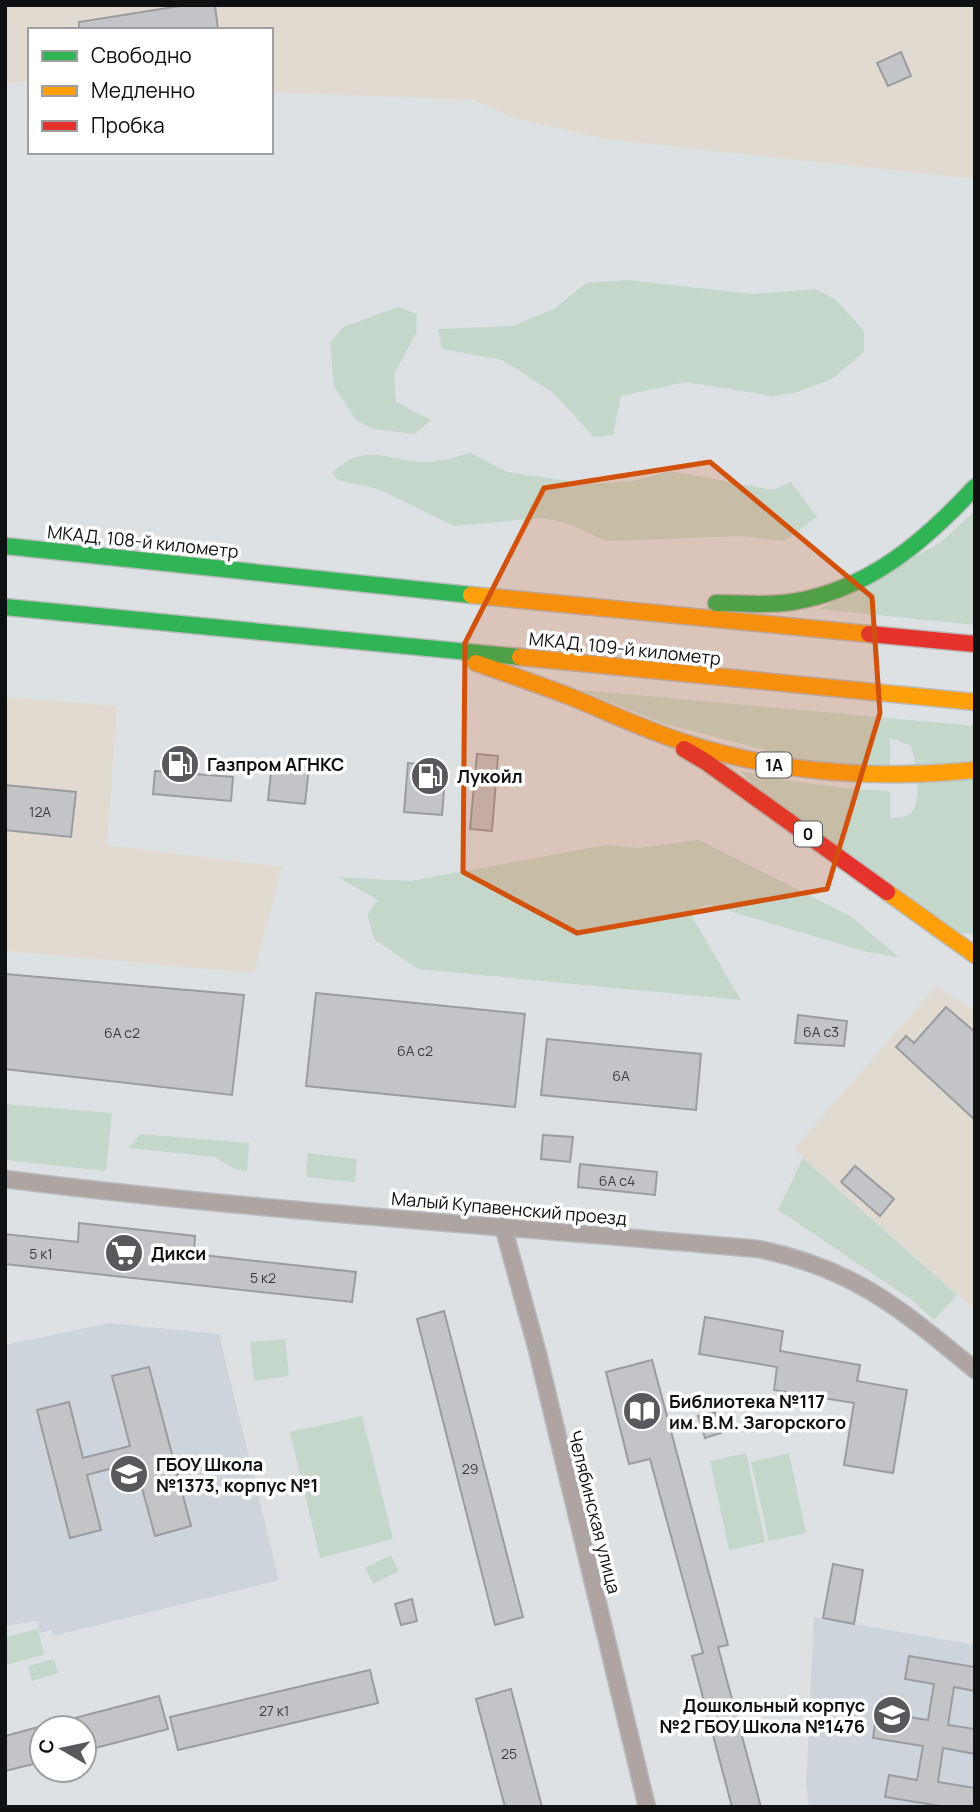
<svg xmlns="http://www.w3.org/2000/svg" width="980" height="1812" font-family="Manrope,sans-serif">
	<rect width="100%" height="100%" fill="#dee1e4"/>
	<g fill="#cdd4dc">
		<path d="M 109,1323 L 219,1334 L 279,1580 L 53,1636 L 51,1630 L 40,1633 L 36,1621 L 5,1626 L 5,1345 Z"/>
		<path d="M 814,1617 L 975,1645 L 975,1807 L 809,1807 L 806,1785 Z"/>
	</g>
	<g fill="#e0dad1">
		<path d="M 5,5 L 975,5 L 975,179 L 605,139 L 514,118 L 474,100 L 271,92 L 271,30 L 30,30 L 30,81 L 5,84 Z"/>
		<path d="M 5,697 L 117,706 L 107,845 L 282,867 L 254,973 L 5,951 Z"/>
		<path d="M 936,986 L 975,1011 L 975,1310 L 794,1149 Z"/>
	</g>
	<g fill="#c5d7cb">
		<path d="M 628,280 L 753,294 L 816,289 L 836,300 L 864,331 L 864,352 L 832,379 L 794,393 L 772,396 L 686,382 L 621,396 L 613,435 L 594,437 L 552,392 L 502,360 L 442,349 L 438,329 L 513,326 L 554,309 L 586,283 Z"/>
		<path d="M 398,307 L 417,314 L 416,334 L 394,373 L 396,402 L 431,420 L 415,434 L 373,429 L 356,420 L 334,386 L 330,343 L 343,327 Z"/>
		<path d="M 471,453 L 507,472 L 591,484 L 633,481 L 670,471 L 773,490 L 791,482 L 817,517 L 784,541 L 740,536 L 606,541 L 564,522 L 542,518 L 454,526 L 378,489 L 338,480 L 332,473 C 365,440 388,462 427,462 C 441,462 457,456 471,453 Z"/>
		<path d="M 975,511 L 975,625 L 819,609 L 940,543 Z"/>
		<path d="M 580,690 L 975,726 L 975,934 L 960,933 L 757,788 L 740,771 C 790,782 838,789 890,791 L 890,818 C 898,818 906,818 912,812 C 922,802 916,757 910,745 L 890,738 L 890,766 L 804,760 L 662,723 Z"/>
		<path d="M 699,840 L 850,916 L 899,957 L 867,952 L 706,904 L 690,913 L 741,1000 L 418,969 L 374,939 L 367,914 L 378,900 L 338,877 L 411,881 L 606,845 L 639,848 Z"/>
		<path d="M 5,1104 L 112,1113 L 106,1171 L 5,1160 Z"/>
		<path d="M 140,1134 L 249,1143 L 247,1171 L 234,1169 L 215,1157 L 129,1148 Z"/>
		<path d="M 308,1153 L 357,1159 L 355,1182 L 306,1177 Z"/>
		<path d="M 803,1158 L 957,1295 L 934,1320 L 912,1300 L 778,1210 Z"/>
		<path d="M 285,1339 L 289,1376 L 254,1381 L 250,1342 Z"/>
		<path d="M 362,1416 L 393,1539 L 320,1558 L 290,1432 Z"/>
		<path d="M 746,1453 L 765,1542 L 729,1550 L 710,1461 Z"/>
		<path d="M 789,1453 L 806,1533 L 769,1541 L 751,1462 Z"/>
		<path d="M 391,1555 L 399,1571 L 373,1584 L 365,1568 Z"/>
		<path d="M 38,1629 L 44,1655 L 5,1665 L 5,1637 Z"/>
		<path d="M 54,1659 L 58,1673 L 32,1681 L 28,1666 Z"/>
	</g>
	<g fill="#c2c4c7" stroke="#9a9c9f" stroke-width="2">
		<path d="M 186,5 L 215,5 L 218,30 L 79,30 L 79,22 Z"/>
		<path d="M 901,52 L 911,76 L 888,86 L 877,63 Z"/>
		<path d="M 477,754 L 498,756 L 492,831 L 470,829 Z"/>
		<path d="M 272,763 L 309,767 L 305,804 L 268,800 Z"/>
		<path d="M 408,763 L 446,766 L 442,815 L 404,812 Z"/>
		<path d="M 155,771 L 233,777 L 231,801 L 153,794 Z"/>
		<path d="M 5,785 L 76,792 L 71,837 L 5,830 Z"/>
		<path d="M 5,974 L 244,995 L 232,1095 L 5,1069 Z"/>
		<path d="M 316,993 L 525,1014 L 515,1107 L 306,1086 Z"/>
		<path d="M 946,1007 L 975,1032 L 975,1120 L 896,1047 L 906,1036 L 914,1043 Z"/>
		<path d="M 798,1015 L 847,1021 L 844,1046 L 795,1043 Z"/>
		<path d="M 547,1039 L 701,1054 L 696,1110 L 541,1095 Z"/>
		<path d="M 543,1135 L 573,1137 L 570,1162 L 541,1159 Z"/>
		<path d="M 580,1164 L 657,1172 L 655,1195 L 578,1187 Z"/>
		<path d="M 855,1166 L 894,1199 L 880,1216 L 841,1182 Z"/>
		<path d="M 79,1223 L 195,1236 L 194,1254 L 356,1272 L 352,1302 L 5,1264 L 5,1234 L 78,1242 Z"/>
		<path d="M 444,1311 L 523,1617 L 495,1625 L 417,1319 Z"/>
		<path d="M 705,1317 L 783,1331 L 780,1351 L 860,1365 L 857,1381 L 907,1390 L 893,1473 L 844,1465 L 854,1403 L 774,1390 L 777,1367 L 699,1354 Z"/>
		<path d="M 652,1360 L 728,1645 L 718,1647 L 761,1807 L 732,1807 L 692,1656 L 703,1653 L 650,1459 L 629,1464 L 606,1372 Z"/>
		<path d="M 149,1367 L 191,1526 L 155,1536 L 135,1462 L 87,1475 L 101,1530 L 70,1538 L 37,1410 L 69,1402 L 83,1458 L 130,1446 L 112,1376 Z"/>
		<path d="M 715,1412 L 721,1433 L 705,1438 L 698,1416 Z"/>
		<path d="M 833,1564 L 863,1570 L 854,1624 L 823,1618 Z"/>
		<path d="M 412,1599 L 417,1621 L 401,1625 L 395,1604 Z"/>
		<path d="M 909,1656 L 975,1667 L 975,1691 L 954,1687 L 948,1725 L 975,1729 L 975,1754 L 943,1748 L 938,1782 L 975,1788 L 975,1807 L 946,1807 L 885,1797 L 889,1775 L 917,1780 L 923,1746 L 873,1738 L 877,1712 L 928,1720 L 934,1684 L 905,1679 Z"/>
		<path d="M 370,1670 L 378,1703 L 178,1750 L 170,1717 Z"/>
		<path d="M 511,1689 L 542,1807 L 505,1807 L 476,1699 Z"/>
		<path d="M 159,1696 L 168,1729 L 84,1751 L 84,1728 L 53,1728 L 52,1724 Z"/>
		<path d="M 42,1726 L 42,1762 L 5,1771 L 5,1736 Z"/>
	</g>
	<g fill="none" stroke-linecap="round" stroke-linejoin="round">
		<defs>
			<g id="street">
				<path d="M 5,1179 C 255,1211 507,1226 758,1249 C 854,1268 902,1310 975,1370"/>
				<path d="M 503,1226 L 537,1350 L 647,1807"/>
			</g>
			<g id="fast">
				<path d="M 5,546 L 471,595"/>
				<path d="M 716,603 C 741,603 767,606 792,602 C 868,590 924,542 975,487"/>
				<path d="M 5,607 L 520,657"/>
			</g>
			<g id="slow">
				<path d="M 471,595 L 869,634"/>
				<path d="M 520,657 L 975,702"/>
				<path d="M 476,663 C 508,674 540,685 571,697 C 608,712 643,729 680,741 C 776,773 875,780 975,770"/>
				<path d="M 887,892 L 975,955"/>
			</g>
			<g id="jam">
				<path d="M 869,634 L 975,644"/>
				<path d="M 684,749 L 706,762 L 887,892"/>
			</g>
		</defs>
		<use href="#street" stroke="#babbbd" stroke-width="19"/>
		<use href="#fast" stroke="#babbbd" stroke-width="19"/>
		<use href="#slow" stroke="#babbbd" stroke-width="19"/>
		<use href="#jam" stroke="#babbbd" stroke-width="19"/>
		<use href="#street" stroke="#aea5a3" stroke-width="16"/>
		<use href="#fast" stroke="#30b455" stroke-width="16"/>
		<use href="#slow" stroke="#ff9f0a" stroke-width="16"/>
		<use href="#jam" stroke="#e5322d" stroke-width="16"/>
	</g>
	<path fill="#d2520d" fill-opacity="0.2" stroke="#d2520d" stroke-width="5" stroke-linejoin="round" d="M 710,462 L 872,597 L 880,713 L 827,889 L 577,933 L 463,872 L 465,643 L 544,488 Z"/>
	<defs>
		<symbol id="fuel-disc" viewBox="-11 -11 22 22"><circle r="9.5" fill="#57595c" stroke="#fff"/><path d="M-5.5-6h7V0h2V4h1.3V-2.5L3-4.5l.8-.8L6-3V5H2.5V1h-1V6h-7ZM-4.2-4.7v3.2H.2V-4.7Z" fill="#fff"/></symbol>
		<symbol id="supermarket-disc" viewBox="-11 -11 22 22"><circle r="9.5" fill="#57595c" stroke="#fff"/><path d="M-6-5.5h2.5l.6 2H6L4.5 2H-2.5L-4.4-4H-6ZM-1.5 3.2a1.3 1.3 0 1 0 .1 0ZM3 3.2a1.3 1.3 0 1 0 .1 0Z" fill="#fff"/></symbol>
		<symbol id="library-disc" viewBox="-11 -11 22 22"><circle r="9.5" fill="#57595c" stroke="#fff"/><path d="M-6-4Q-3-5.5-.7-3.5V5Q-3 3-6 4ZM6-4Q3-5.5 .7-3.5V5Q3 3 6 4Z" fill="#fff"/></symbol>
		<symbol id="school-disc" viewBox="-11 -11 22 22"><circle r="9.5" fill="#57595c" stroke="#fff"/><path d="M0-5L7-2L0 1L-7-2ZM-4 1L0 2.5L4 1V4Q0 6-4 4Z" fill="#fff"/></symbol>
	</defs>
	<g fill-rule="evenodd">
		<use href="#fuel-disc" x="158" y="742" width="44" height="44"/>
		<use href="#fuel-disc" x="408" y="754" width="44" height="44"/>
		<use href="#supermarket-disc" x="102" y="1231" width="44" height="44"/>
		<use href="#library-disc" x="620" y="1389" width="44" height="44"/>
		<use href="#school-disc" x="107" y="1452" width="44" height="44"/>
		<use href="#school-disc" x="870" y="1693" width="44" height="44"/>
	</g>
	<g text-anchor="middle" dominant-baseline="central" stroke-width="7" stroke-linejoin="round" paint-order="stroke">
		<g font-size="14" fill="#3c3d3f">
			<text x="40" y="811">12А</text>
			<text x="821" y="1031">6А с3</text>
			<text x="122" y="1032">6A c2</text>
			<text x="415" y="1050">6А с2</text>
			<text x="621" y="1075">6А</text>
			<text x="617" y="1180">6А с4</text>
			<text x="41" y="1253">5 к1</text>
			<text x="263" y="1277">5 к2</text>
			<text x="470" y="1468">29</text>
			<text x="274" y="1710">27 к1</text>
			<text x="509" y="1753">25</text>
		</g>
		<g fill="#fff" stroke="#575859" stroke-width="2">
			<rect x="756.5" y="752.5" width="35" height="25" rx="5"/>
			<rect x="794" y="821.5" width="28" height="25" rx="5"/>
		</g>
		<g font-size="16" font-weight="bold" fill="#0f1012">
			<text x="774" y="765">1A</text>
			<text x="808" y="834">0</text>
		</g>
		<g font-size="18" fill="#0f1012" stroke="#fff">
			<text transform="translate(143 541) rotate(6)">МКАД, 108-й километр</text>
			<text transform="translate(625 648) rotate(6)">МКАД, 109-й километр</text>
			<text transform="translate(509 1208) rotate(5)">Малый Купавенский проезд</text>
			<text transform="translate(595 1512) rotate(76)">Челябинская улица</text>
		</g>
		<g font-size="18" font-weight="bold" fill="#0f1012" stroke="#fff" text-anchor="start">
			<text x="207" y="764">Газпром АГНКС</text>
			<text x="457" y="776">Лукойл</text>
			<text x="151" y="1253">Дикси</text>
			<text x="669" y="1401">Библиотека №117<tspan x="669" dy="21">им. В.М. Загорского</tspan></text>
			<text x="156" y="1464">ГБОУ Школа<tspan x="156" dy="21">№1373, корпус №1</tspan></text>
			<text x="865" y="1705" text-anchor="end">Дошкольный корпус<tspan x="865" dy="21">№2 ГБОУ Школа №1476</tspan></text>
		</g>
	</g>
	<rect width="980" height="1812" fill="none" stroke="#0f1012" stroke-width="14"/>
	<rect x="28" y="28" width="245" height="126" fill="#ffffff" stroke="#9f9fa0" stroke-width="2"/>
	<rect x="42" y="51" width="35" height="10" fill="#30b455" stroke="#9f9fa0" stroke-width="2"/>
	<text x="91" y="63" font-size="21" fill="#0f1012">Свободно</text>
	<rect x="42" y="86" width="35" height="10" fill="#ff9f0a" stroke="#9f9fa0" stroke-width="2"/>
	<text x="91" y="98" font-size="21" fill="#0f1012">Медленно</text>
	<rect x="42" y="121" width="35" height="10" fill="#e5322d" stroke="#9f9fa0" stroke-width="2"/>
	<text x="91" y="133" font-size="21" fill="#0f1012">Пробка</text>
	<g transform="translate(63 1749) rotate(279)"><circle r="33" fill="#ffffff" stroke="#9f9fa0" stroke-width="2"/>
	<path d="M0-5L12 26L0 18L-12 26Z" fill="#57595c"/>
	<text y="-10" font-size="19" font-weight="bold" text-anchor="middle" fill="#0f1012">С</text>
	</g>
</svg>
